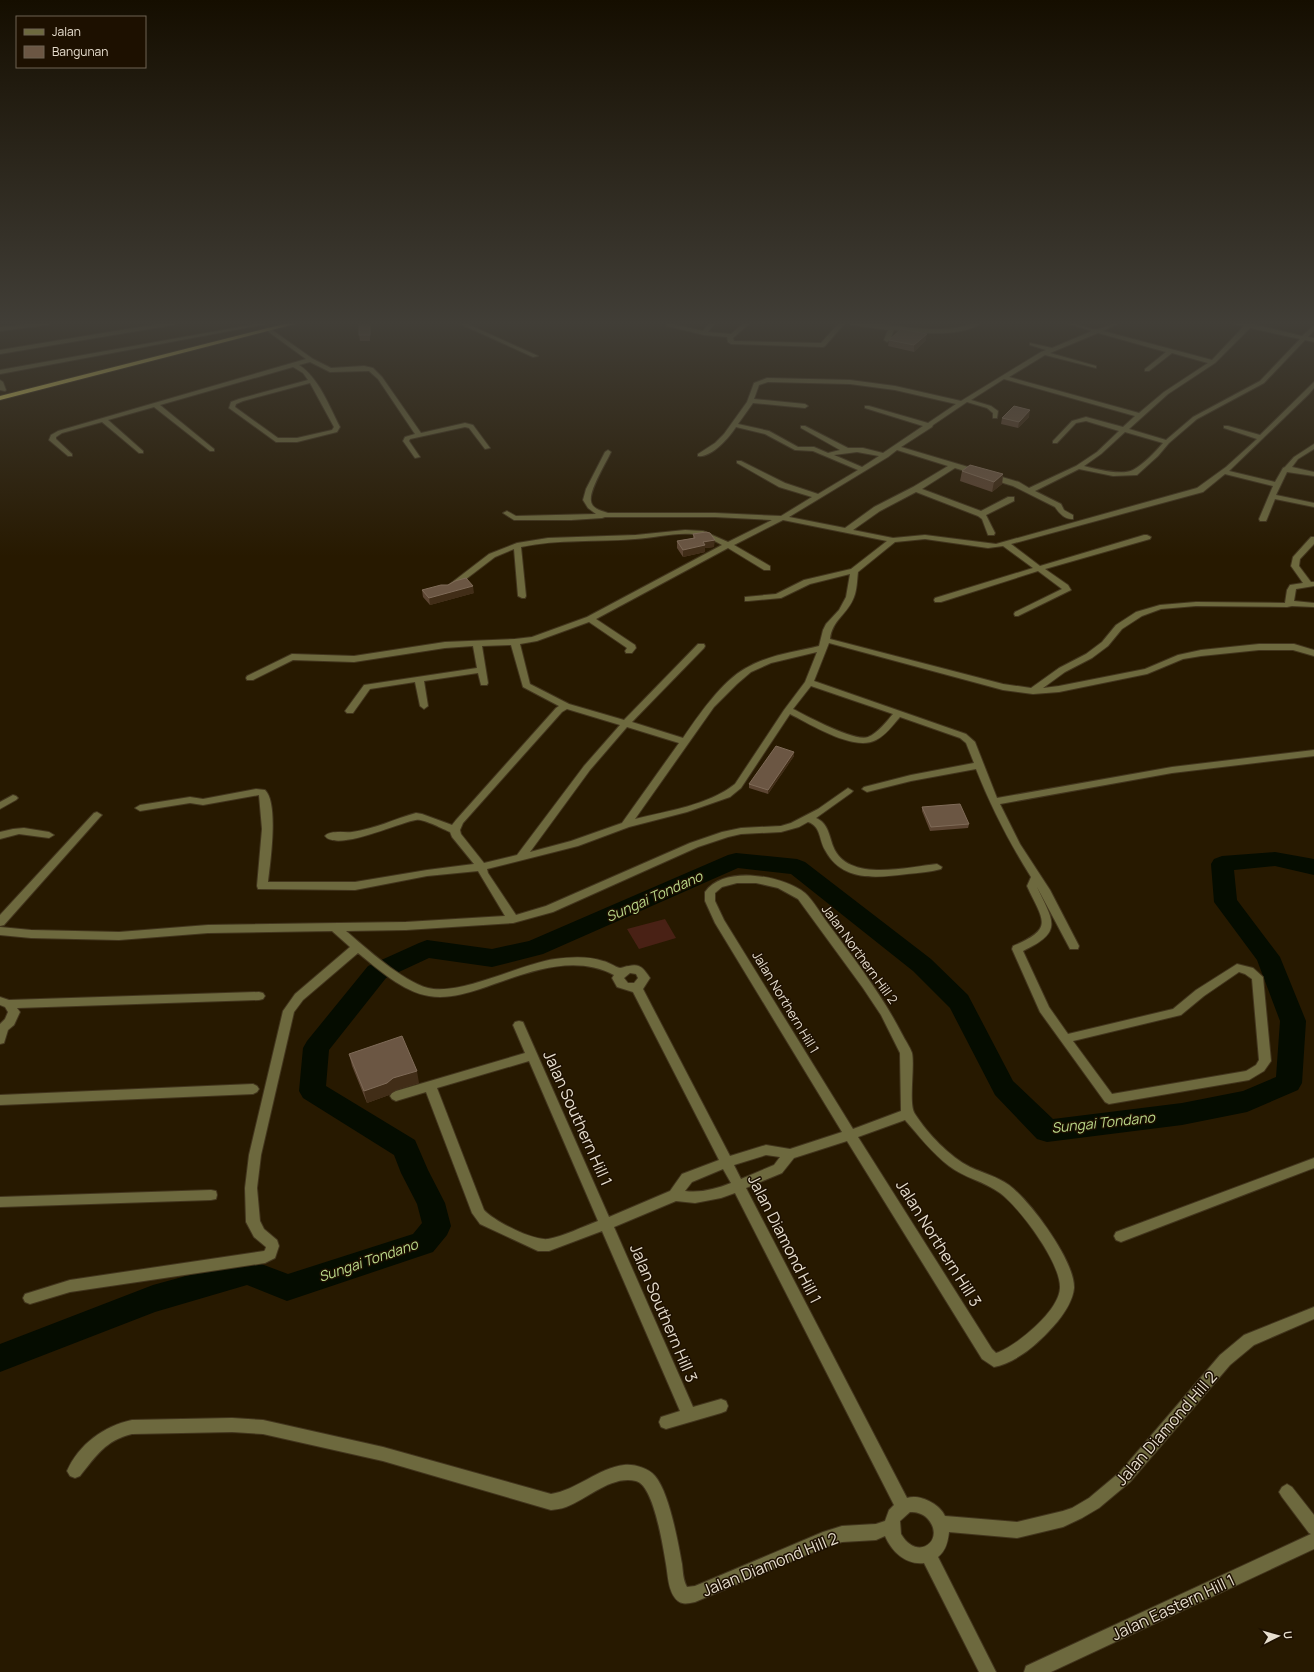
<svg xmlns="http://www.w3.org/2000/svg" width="1314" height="1672" font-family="Manrope,sans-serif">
	<rect width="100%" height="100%" fill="#271900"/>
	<path fill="#492115" d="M 665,919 L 676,938 L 639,949 L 627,929 Z"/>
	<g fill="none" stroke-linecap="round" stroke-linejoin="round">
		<path fill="#050c00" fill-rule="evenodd" d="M 1275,852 L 1314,859 L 1314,875 L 1275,866 L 1234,870 L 1237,900 L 1280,957 L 1306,1021 L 1302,1083 L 1298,1090 L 1247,1112 L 1182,1125 L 1047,1142 L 1037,1139 L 995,1095 L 950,1008 L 913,971 L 791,874 L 738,868 L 543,954 L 492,967 L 429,958 L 386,978 L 329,1050 L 326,1086 L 415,1140 L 428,1170 L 445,1203 L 451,1226 L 447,1235 L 433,1252 L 287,1301 L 247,1285 L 155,1312 L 0,1372 L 0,1344 L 153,1285 L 248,1259 L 288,1274 L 413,1234 L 422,1223 L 417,1204 L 401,1173 L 394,1155 L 303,1098 L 299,1091 L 303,1048 L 307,1041 L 368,966 L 419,943 L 427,940 L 492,949 L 529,941 L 728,855 L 736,853 L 797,859 L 805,862 L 931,959 L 968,995 L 1013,1081 L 1053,1119 L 1182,1103 L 1243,1091 L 1276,1077 L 1280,1021 L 1257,960 L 1214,902 L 1211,864 L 1214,859 L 1222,856 Z"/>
		<defs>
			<g id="minor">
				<path d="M 36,323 L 51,323 L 48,325 L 0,331 L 0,327 Z"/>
				<path d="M 164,323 L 176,323 L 173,325 L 0,354 L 0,350 Z"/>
				<path d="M 261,323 L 272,323 L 0,374 L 0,370 Z"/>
				<path d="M 458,323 L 465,323 L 538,356 L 533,357 Z"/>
				<path d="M 669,323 L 703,331 L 709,323 L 715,323 L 708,332 L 731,334 L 744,323 L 750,323 L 733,338 L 734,341 L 821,343 L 839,323 L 845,323 L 825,346 L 823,347 L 731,344 L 728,342 L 727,337 L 704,335 L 667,326 L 667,324 Z"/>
				<path d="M 848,323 C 874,320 907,330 935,329 C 944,329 954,329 963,326 C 970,325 974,322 981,323 C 962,338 917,333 894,330 L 890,340 L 887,342 L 884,340 L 888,330 L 851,325 Z"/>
				<path d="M 1066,323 C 1077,322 1088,330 1097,329 C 1105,328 1110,323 1119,323 L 1103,331 L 1212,360 L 1244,326 L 1235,324 L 1234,323 L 1249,323 L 1302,336 L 1314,325 L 1314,330 L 1308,337 L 1314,338 L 1314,342 L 1305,340 L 1264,383 L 1197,419 L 1169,443 L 1158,456 L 1137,475 L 1113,476 L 1079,469 L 1035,491 L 1061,504 L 1064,510 L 1073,515 L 1073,519 C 1065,520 1059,513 1055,507 L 1013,486 L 955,468 L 922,489 L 981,511 L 1008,497 L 1014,497 L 1014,501 L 986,515 L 995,533 L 994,535 L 988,535 L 982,519 L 978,516 L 916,492 L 880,511 L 853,530 L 893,538 L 925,535 L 996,544 L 1197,488 L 1226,467 L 1257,439 L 1224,428 L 1224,426 L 1228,426 L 1260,435 L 1314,382 L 1314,388 L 1309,394 L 1229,471 L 1275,482 L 1283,468 L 1285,467 L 1294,457 L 1314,444 L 1314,449 L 1298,459 L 1292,467 L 1314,472 L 1314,476 L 1287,472 L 1276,495 L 1314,503 L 1314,507 L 1275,499 L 1267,519 L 1266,521 L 1260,521 L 1259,519 L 1273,486 L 1225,474 L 1203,492 L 1011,544 L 1040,566 L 1144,535 L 1147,535 L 1151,537 L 1150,539 L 1045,569 L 1068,585 L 1071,590 L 1018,616 L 1015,616 L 1014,614 L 1015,612 L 1062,589 L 1038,571 L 941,602 L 935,602 L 934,600 L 935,598 L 1033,568 L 1003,546 L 988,548 L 925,539 L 895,542 L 858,572 C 857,580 857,590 854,597 C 848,614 832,620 830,639 L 1003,684 L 1031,688 L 1059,668 L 1086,654 L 1102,642 L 1116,625 L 1136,612 L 1160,605 L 1196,602 L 1285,603 L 1287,590 L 1290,585 L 1303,583 L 1291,566 L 1293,557 L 1311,537 L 1314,537 L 1314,544 L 1300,559 L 1299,566 L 1311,582 L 1314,582 L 1314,586 L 1296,589 L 1294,601 L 1314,603 L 1314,607 L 1292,606 L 1287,607 L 1196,606 L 1161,609 L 1142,616 L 1122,629 L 1108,646 L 1092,658 L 1065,672 L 1043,688 L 1059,686 L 1145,669 L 1178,655 L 1201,650 L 1259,644 L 1294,644 L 1314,650 L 1314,656 L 1293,650 L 1259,650 L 1201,656 L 1183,659 L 1147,674 L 1059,692 L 1033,694 L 1003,690 L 829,643 L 814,681 L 966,734 L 975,742 L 997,798 L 1172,767 L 1314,750 L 1314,756 L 1172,773 L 1000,804 L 1020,844 L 1050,890 L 1079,946 L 1078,949 L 1070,949 L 1037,887 C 1053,921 1064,932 1023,951 L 1049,1007 L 1068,1034 L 1173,1009 L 1196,990 L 1237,964 L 1253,968 L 1263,977 L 1271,1061 L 1264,1071 L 1249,1080 L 1109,1104 L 1105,1102 L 1040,1012 L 1012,949 L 1013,946 C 1055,928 1043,921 1027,886 L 1031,877 C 1009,842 991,807 976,769 L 911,781 L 867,792 L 862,789 L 864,787 L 911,775 L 974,763 L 966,743 L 960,738 L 900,717 C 893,725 886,735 876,740 C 854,752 810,724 790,714 L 741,788 L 730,797 L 687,812 L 629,827 L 578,846 L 487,869 L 488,873 L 516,915 L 546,906 L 690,843 L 722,832 L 741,828 L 781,826 L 791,823 L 818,809 L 848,788 L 853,791 L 851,793 L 816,818 C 828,823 829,835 833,846 C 847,883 907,867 937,864 L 942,867 L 941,869 C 930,872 918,873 907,874 C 876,878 842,882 825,850 C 819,840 821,826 808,822 L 799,827 L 781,832 L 741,834 L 728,837 L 698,847 L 553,912 L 513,923 L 406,930 L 346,931 C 366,948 402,981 428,988 C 460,996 520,964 555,959 C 571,957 588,956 603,961 C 609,962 615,967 620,968 C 622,968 626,966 629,966 C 640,963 644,969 650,978 L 643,989 L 730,1156 L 766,1145 L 790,1149 L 842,1132 L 715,923 L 705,901 L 705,892 C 723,865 782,875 805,893 C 813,900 822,916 829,925 C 855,960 882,995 902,1034 C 905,1040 910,1047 912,1053 C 915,1067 908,1105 915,1114 C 928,1134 949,1156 970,1167 C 983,1173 998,1177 1009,1185 C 1031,1202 1075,1261 1074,1288 C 1073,1300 1065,1312 1058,1321 C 1042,1340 1019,1362 994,1367 L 982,1359 L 847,1141 L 794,1158 L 782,1173 L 746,1188 L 907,1498 C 919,1494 939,1503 945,1516 L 1017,1522 L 1063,1511 L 1072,1508 L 1089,1498 L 1120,1472 L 1220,1355 L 1244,1335 L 1314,1307 L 1314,1319 L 1254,1345 L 1230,1365 L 1130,1482 L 1099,1508 L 1082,1518 L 1063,1527 L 1017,1538 L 949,1532 C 948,1541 946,1551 938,1557 L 996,1672 L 979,1672 L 924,1563 C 906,1565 892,1552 885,1536 L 876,1540 L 842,1542 L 823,1548 L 695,1602 C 689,1603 683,1605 678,1601 C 668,1593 668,1575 666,1564 C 663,1547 654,1485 636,1481 C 611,1475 588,1499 566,1507 C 561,1509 556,1509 551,1510 L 383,1461 L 263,1434 L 232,1432 L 132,1434 C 106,1440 96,1456 80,1476 L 75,1478 L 70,1476 L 67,1471 C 79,1444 104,1426 132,1420 L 232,1418 L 263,1420 L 383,1447 L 551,1494 C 577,1490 598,1468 624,1465 C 635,1464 648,1468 655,1476 C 669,1492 678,1542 682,1564 C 683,1572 683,1580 687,1587 L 695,1586 L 823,1532 L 842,1526 L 876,1524 L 885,1521 L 889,1510 L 894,1505 L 735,1193 L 721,1198 L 695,1203 L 676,1201 L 614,1227 L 693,1407 L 721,1399 L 726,1401 L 728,1406 L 726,1411 L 721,1413 L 666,1429 L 661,1427 L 659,1422 L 661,1417 L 680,1411 L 602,1231 L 549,1251 L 538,1251 L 480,1224 L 472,1213 L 426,1092 L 396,1101 L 392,1099 L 390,1096 L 392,1093 L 396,1091 L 525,1053 L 513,1025 L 515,1022 L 519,1021 L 523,1022 L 609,1217 L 670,1191 L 682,1174 L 719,1160 L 633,992 L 617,987 L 612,978 L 614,975 C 571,952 522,975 480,989 C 464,994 447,999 429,996 C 403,992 378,969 358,953 L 303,1000 L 294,1012 L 261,1155 L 257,1188 L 260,1221 L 264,1229 L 277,1240 L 279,1246 L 275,1258 L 265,1263 L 70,1292 L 30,1304 L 25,1302 L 23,1298 L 25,1294 L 70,1280 L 264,1251 L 265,1250 L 266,1247 L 254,1237 L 246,1222 L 245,1188 L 249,1155 L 283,1011 L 295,994 L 350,947 L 332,931 L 208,933 L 119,940 L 31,938 L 0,935 L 0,927 L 31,930 L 119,932 L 208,925 L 406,922 L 505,916 L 478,871 L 427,876 L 355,890 L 258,889 L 257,886 L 262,829 L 259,795 L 203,805 L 190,803 L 140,811 L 135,808 L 140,805 L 190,797 L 203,799 L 256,789 L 265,790 C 279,803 270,864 268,882 L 355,882 L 427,870 L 474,864 L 452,837 L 450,832 C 443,829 422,818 416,820 C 400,822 337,852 325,836 C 330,830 345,833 352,832 C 375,829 394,819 416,813 L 422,814 L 452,825 L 456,820 L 556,708 L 559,706 L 523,687 L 511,645 L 482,646 L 488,683 L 487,685 L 481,685 L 478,673 L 424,681 L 428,706 L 424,709 L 420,706 L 415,682 L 370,689 L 353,713 L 347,713 L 345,711 L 364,685 L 477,668 L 473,646 L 445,648 L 354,662 L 293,660 L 253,680 L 247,680 L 246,678 L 247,676 L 292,654 L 354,656 L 445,642 L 515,639 L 532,637 L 587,617 L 722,545 C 715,541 707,537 699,535 C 679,531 656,538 635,539 C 597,542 559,539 521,547 L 526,596 L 525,598 L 522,598 L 518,596 L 514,549 L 495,557 L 453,589 L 450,589 L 446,587 L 489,554 L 517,543 L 548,538 L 636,535 L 685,530 L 703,531 L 728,542 L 772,520 L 715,517 L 605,517 L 602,518 L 571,520 L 514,520 L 503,513 L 507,511 L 516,516 L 596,514 L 588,508 L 583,500 L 586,489 L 605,452 L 608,450 L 611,452 C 606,463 589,490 591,501 C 592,509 602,511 608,513 L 715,513 L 781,516 L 812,497 L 779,487 L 737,463 L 737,461 L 741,461 L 785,483 L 818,494 L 858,470 L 813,451 L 795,450 L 765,434 L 736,427 C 729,438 711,458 698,456 L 698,454 L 715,443 L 724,434 L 747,402 L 754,383 L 767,378 L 850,380 L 895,386 L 961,401 L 1041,352 L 1046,350 L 1030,345 L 1030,343 L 1052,348 L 1092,331 ZM 1250,328 L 1300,339 L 1260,381 L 1193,417 L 1166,440 L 1129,429 L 1168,394 L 1215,363 ZM 1098,333 L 1166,352 L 1145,369 L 1145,371 L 1149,371 L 1172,353 L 1208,363 L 1164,392 L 1139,413 L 1009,377 L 1045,355 L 1096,368 L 1096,366 L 1050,353 ZM 1004,379 L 1135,416 L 1123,427 L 1086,417 L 1072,421 L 1053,441 L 1053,443 L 1057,443 L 1076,423 L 1086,421 L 1119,431 L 1097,452 L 1076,466 L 1029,488 L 1019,482 L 901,447 L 932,427 L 933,425 L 967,402 L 987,408 L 993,413 L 993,418 L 997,418 L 998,411 L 991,406 L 971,400 ZM 768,382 L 850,384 L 895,390 L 956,404 L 928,423 L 869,406 L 865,406 L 865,408 L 923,426 L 883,453 L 863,448 L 848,448 L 805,426 L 801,426 L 801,428 L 840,450 L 828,453 L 814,447 L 798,447 L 769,431 L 738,424 L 753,403 L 805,408 L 808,406 L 805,404 L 754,399 L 759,385 ZM 1125,432 L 1163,443 C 1155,452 1144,464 1133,470 C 1122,476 1096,469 1084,466 L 1101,454 ZM 897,450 L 948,466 L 913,487 L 874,507 L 845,528 L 789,517 L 888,457 ZM 857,452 L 879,456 L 862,467 L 834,455 ZM 783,520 L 887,541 L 851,569 L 804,580 L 776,594 L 745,597 L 745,601 L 748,601 L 781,598 L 810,584 L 850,574 L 846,597 L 839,610 L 826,624 L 823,630 L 819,646 C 795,652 768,655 746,668 C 722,681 698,716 683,738 L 632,722 L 704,648 L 705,646 L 704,644 L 698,644 L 624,720 L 569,704 L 530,684 L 520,644 L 537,641 L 589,622 L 627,648 L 625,651 L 626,653 L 632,653 L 636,648 L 635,645 L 596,619 L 728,548 L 764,570 L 770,570 L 770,566 L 734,545 ZM 817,652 L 805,682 L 784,710 L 735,784 C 709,805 667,811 635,819 L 714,707 L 737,684 L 751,672 L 771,663 ZM 811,686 L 893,714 C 886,722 878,733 868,737 C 854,742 807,716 793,709 ZM 567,709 L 620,725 L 584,766 L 517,855 L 484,863 L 461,834 L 460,830 L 463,823 L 562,712 ZM 627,727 L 679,743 L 622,823 L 571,841 L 530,852 L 590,770 ZM 737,883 L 756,883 L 778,888 L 798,899 L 863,988 L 881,1015 L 900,1053 L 901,1111 L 853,1129 L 724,920 L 715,901 L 715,893 L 722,887 ZM 1239,972 L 1245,974 L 1252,979 L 1259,1060 L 1256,1065 L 1246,1071 L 1112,1094 L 1073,1041 L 1181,1015 L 1204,996 ZM 630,973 L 636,974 L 638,978 L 634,983 L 628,983 L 624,978 ZM 529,1061 L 598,1221 C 584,1226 562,1237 548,1239 C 533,1241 494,1221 484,1210 L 437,1088 ZM 905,1120 C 919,1136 932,1153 949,1166 C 964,1178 984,1181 1000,1193 C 1020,1208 1061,1263 1060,1288 C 1059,1311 1018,1344 999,1352 L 996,1353 L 992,1349 L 858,1137 ZM 766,1155 L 780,1157 L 774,1165 L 741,1179 L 734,1165 ZM 723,1169 L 731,1183 C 716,1189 701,1193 685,1191 L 692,1182 ZM 910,1512 C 916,1512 922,1513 927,1518 C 947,1539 918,1563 901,1534 L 900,1521 Z"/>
				<path d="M 268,327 L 313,359 L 331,368 L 364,366 L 373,368 L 382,377 L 421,433 L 465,423 L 473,425 L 490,448 L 485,449 L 469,428 L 465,427 L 410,439 L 409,441 L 420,457 L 415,458 L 403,441 L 405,437 L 415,434 L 378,379 L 369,371 L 330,372 L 310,362 L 299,365 C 319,378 329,406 340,427 L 337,432 L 297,442 L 276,442 L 229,408 L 231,402 L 239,399 L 308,380 L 303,373 L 293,367 L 160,405 L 214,449 L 214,451 L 210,451 L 154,407 L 108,420 L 143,451 L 143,453 L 139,453 L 102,422 L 62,433 L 56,437 L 56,439 L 72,454 L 72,456 L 68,456 L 49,440 L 51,435 L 58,431 L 306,359 L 266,330 L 265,329 ZM 310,383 L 334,427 L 332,430 L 297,438 L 278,438 L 235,407 L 236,404 L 243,401 Z"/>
				<path d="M 0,380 L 3,382 L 6,390 L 5,391 L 0,390 Z"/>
				<path d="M 13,795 L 16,796 L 18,798 L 16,800 L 0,809 L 0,802 Z"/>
				<path d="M 97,812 L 102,815 L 100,817 L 4,925 L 0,926 L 0,915 L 94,813 Z"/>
				<path d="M 24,828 L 49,832 L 54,835 L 49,838 L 19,834 L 0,839 L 0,832 L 13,829 Z"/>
				<path d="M 259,992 L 263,993 L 265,996 L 263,999 L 259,1000 L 17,1008 L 20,1012 L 14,1025 L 8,1030 L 4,1043 L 0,1044 L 0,1024 L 5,1019 L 8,1012 L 5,1007 L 0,1005 L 0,997 L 9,1000 Z"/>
				<path d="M 253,1084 L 257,1086 L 259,1089 L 257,1092 L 253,1094 L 0,1105 L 0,1095 Z"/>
				<path d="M 1314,1158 L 1314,1168 L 1121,1242 L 1116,1240 L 1114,1236 L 1116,1232 Z"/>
				<path d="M 211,1190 L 216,1191 L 217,1195 L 216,1199 L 211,1200 L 0,1207 L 0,1197 Z"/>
				<path d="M 1287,1484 L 1292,1487 L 1314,1515 L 1314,1549 L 1051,1672 L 1024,1672 L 1026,1666 L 1311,1534 L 1309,1533 L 1282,1497 L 1279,1492 L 1282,1487 Z"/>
			</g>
			<path id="highway" d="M 288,323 L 299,323 L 0,400 L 0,396 Z"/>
		</defs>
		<use href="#minor" stroke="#42351d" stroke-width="2"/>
		<use href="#highway" stroke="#42351d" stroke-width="2"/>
		<use href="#minor" fill="#6d693e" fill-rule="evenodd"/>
		<use href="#highway" fill="#e1d662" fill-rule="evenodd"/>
	</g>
	<g fill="#5c4532">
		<path d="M 370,331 L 370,341 L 360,341 L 359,335 Z"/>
		<path d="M 889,340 L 926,340 L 914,352 L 888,346 Z"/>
		<path d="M 1029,417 L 1018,428 L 1001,424 L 1002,418 Z"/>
		<path d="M 962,471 L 1003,474 L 1002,484 L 992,492 L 960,481 Z"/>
		<path d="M 693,534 L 714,547 L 705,548 L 705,552 L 683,557 L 677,548 L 677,541 L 693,538 Z"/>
		<path d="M 422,590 L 474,593 L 430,605 L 423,597 Z"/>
		<path d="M 794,752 L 794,756 L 768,794 L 749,788 L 749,784 Z"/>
		<path d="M 922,807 L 969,824 L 968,828 L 930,831 L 922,811 Z"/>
		<path d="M 349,1054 L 419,1083 L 396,1090 L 389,1095 L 367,1103 L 352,1066 Z"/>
	</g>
	<g fill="#412d17">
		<path d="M 927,334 L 926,340 L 914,352 L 914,345 Z"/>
		<path d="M 1030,410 L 1029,417 L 1018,428 L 1019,422 Z"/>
		<path d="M 1003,474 L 1002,484 L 992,492 L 994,482 Z"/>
		<path d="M 715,540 L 714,547 L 705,548 L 705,552 L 683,557 L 683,550 L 703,542 Z"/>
		<path d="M 473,586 L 474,593 L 430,605 L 429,598 Z"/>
		<path d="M 794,752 L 794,756 L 768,794 L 768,790 Z"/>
		<path d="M 417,1071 L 419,1083 L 396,1090 L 389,1095 L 367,1103 L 364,1091 L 393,1078 Z"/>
	</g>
	<g fill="#6b5643" stroke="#7f6b58">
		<rect x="359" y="325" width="11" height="10"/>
		<path d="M 901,329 L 927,334 L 914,345 L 889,340 Z"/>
		<path d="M 1014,406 L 1030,410 L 1019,422 L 1002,418 Z"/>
		<path d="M 970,465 L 1003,474 L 994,482 L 962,471 Z"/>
		<path d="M 706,532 L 710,533 L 715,540 L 703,542 L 705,545 L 683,550 L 677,541 L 695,538 L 693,534 Z"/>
		<path d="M 466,578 L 473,586 L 429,598 L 422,590 L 441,585 L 448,585 L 455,581 Z"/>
		<path d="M 776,746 L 794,752 L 768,790 L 749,784 Z"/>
		<path d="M 960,804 L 969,824 L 931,827 L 922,807 Z"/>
		<path d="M 402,1036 L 417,1071 L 393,1078 L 387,1083 L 364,1091 L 349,1054 Z"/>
	</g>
	<linearGradient id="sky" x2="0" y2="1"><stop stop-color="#150e00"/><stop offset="0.58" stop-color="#413e37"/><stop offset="1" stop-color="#413e37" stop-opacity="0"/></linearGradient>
	<rect width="1314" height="557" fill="url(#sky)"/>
	<g text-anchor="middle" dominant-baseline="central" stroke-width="3" stroke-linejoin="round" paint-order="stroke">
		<g font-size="13" fill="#e7dece" stroke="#1d1000">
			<text transform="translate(860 954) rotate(54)">Jalan Northern Hill 2</text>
			<text transform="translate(786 1002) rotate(59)">Jalan Northern Hill 1</text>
		</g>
		<g font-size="14" font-style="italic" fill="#bad98a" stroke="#1d1000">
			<text transform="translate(654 896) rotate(-24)">Sungai Tondano</text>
			<text transform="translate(1103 1122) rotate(-6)">Sungai Tondano</text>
			<text transform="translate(368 1260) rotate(-19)">Sungai Tondano</text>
		</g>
		<g font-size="16" fill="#e7dece" stroke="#1d1000">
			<text transform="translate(578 1118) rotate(66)">Jalan Southern Hill 1</text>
			<text transform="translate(785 1239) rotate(63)">Jalan Diamond Hill 1</text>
			<text transform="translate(939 1243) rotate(58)">Jalan Northern Hill 3</text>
			<text transform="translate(664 1313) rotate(67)">Jalan Southern Hill 3</text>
			<text transform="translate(1166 1428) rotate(-49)">Jalan Diamond Hill 2</text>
			<text transform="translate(770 1564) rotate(-22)">Jalan Diamond Hill 2</text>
			<text transform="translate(1173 1607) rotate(-25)">Jalan Eastern Hill 1</text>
		</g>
	</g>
	<rect x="16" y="16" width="130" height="52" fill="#1d1000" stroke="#6e6252"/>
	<rect x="24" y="29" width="20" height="6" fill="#6d693e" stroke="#6e6252"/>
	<text x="52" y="36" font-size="12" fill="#e7dece">Jalan</text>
	<rect x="24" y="46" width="20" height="12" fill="#6b5643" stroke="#6e6252"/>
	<text x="52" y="56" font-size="12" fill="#e7dece">Bangunan</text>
	<g transform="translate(1278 1636) rotate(84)" stroke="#1d1000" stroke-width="3" paint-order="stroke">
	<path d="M0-3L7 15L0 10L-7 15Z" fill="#e7dece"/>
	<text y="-6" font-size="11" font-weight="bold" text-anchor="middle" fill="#e7dece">U</text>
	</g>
</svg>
